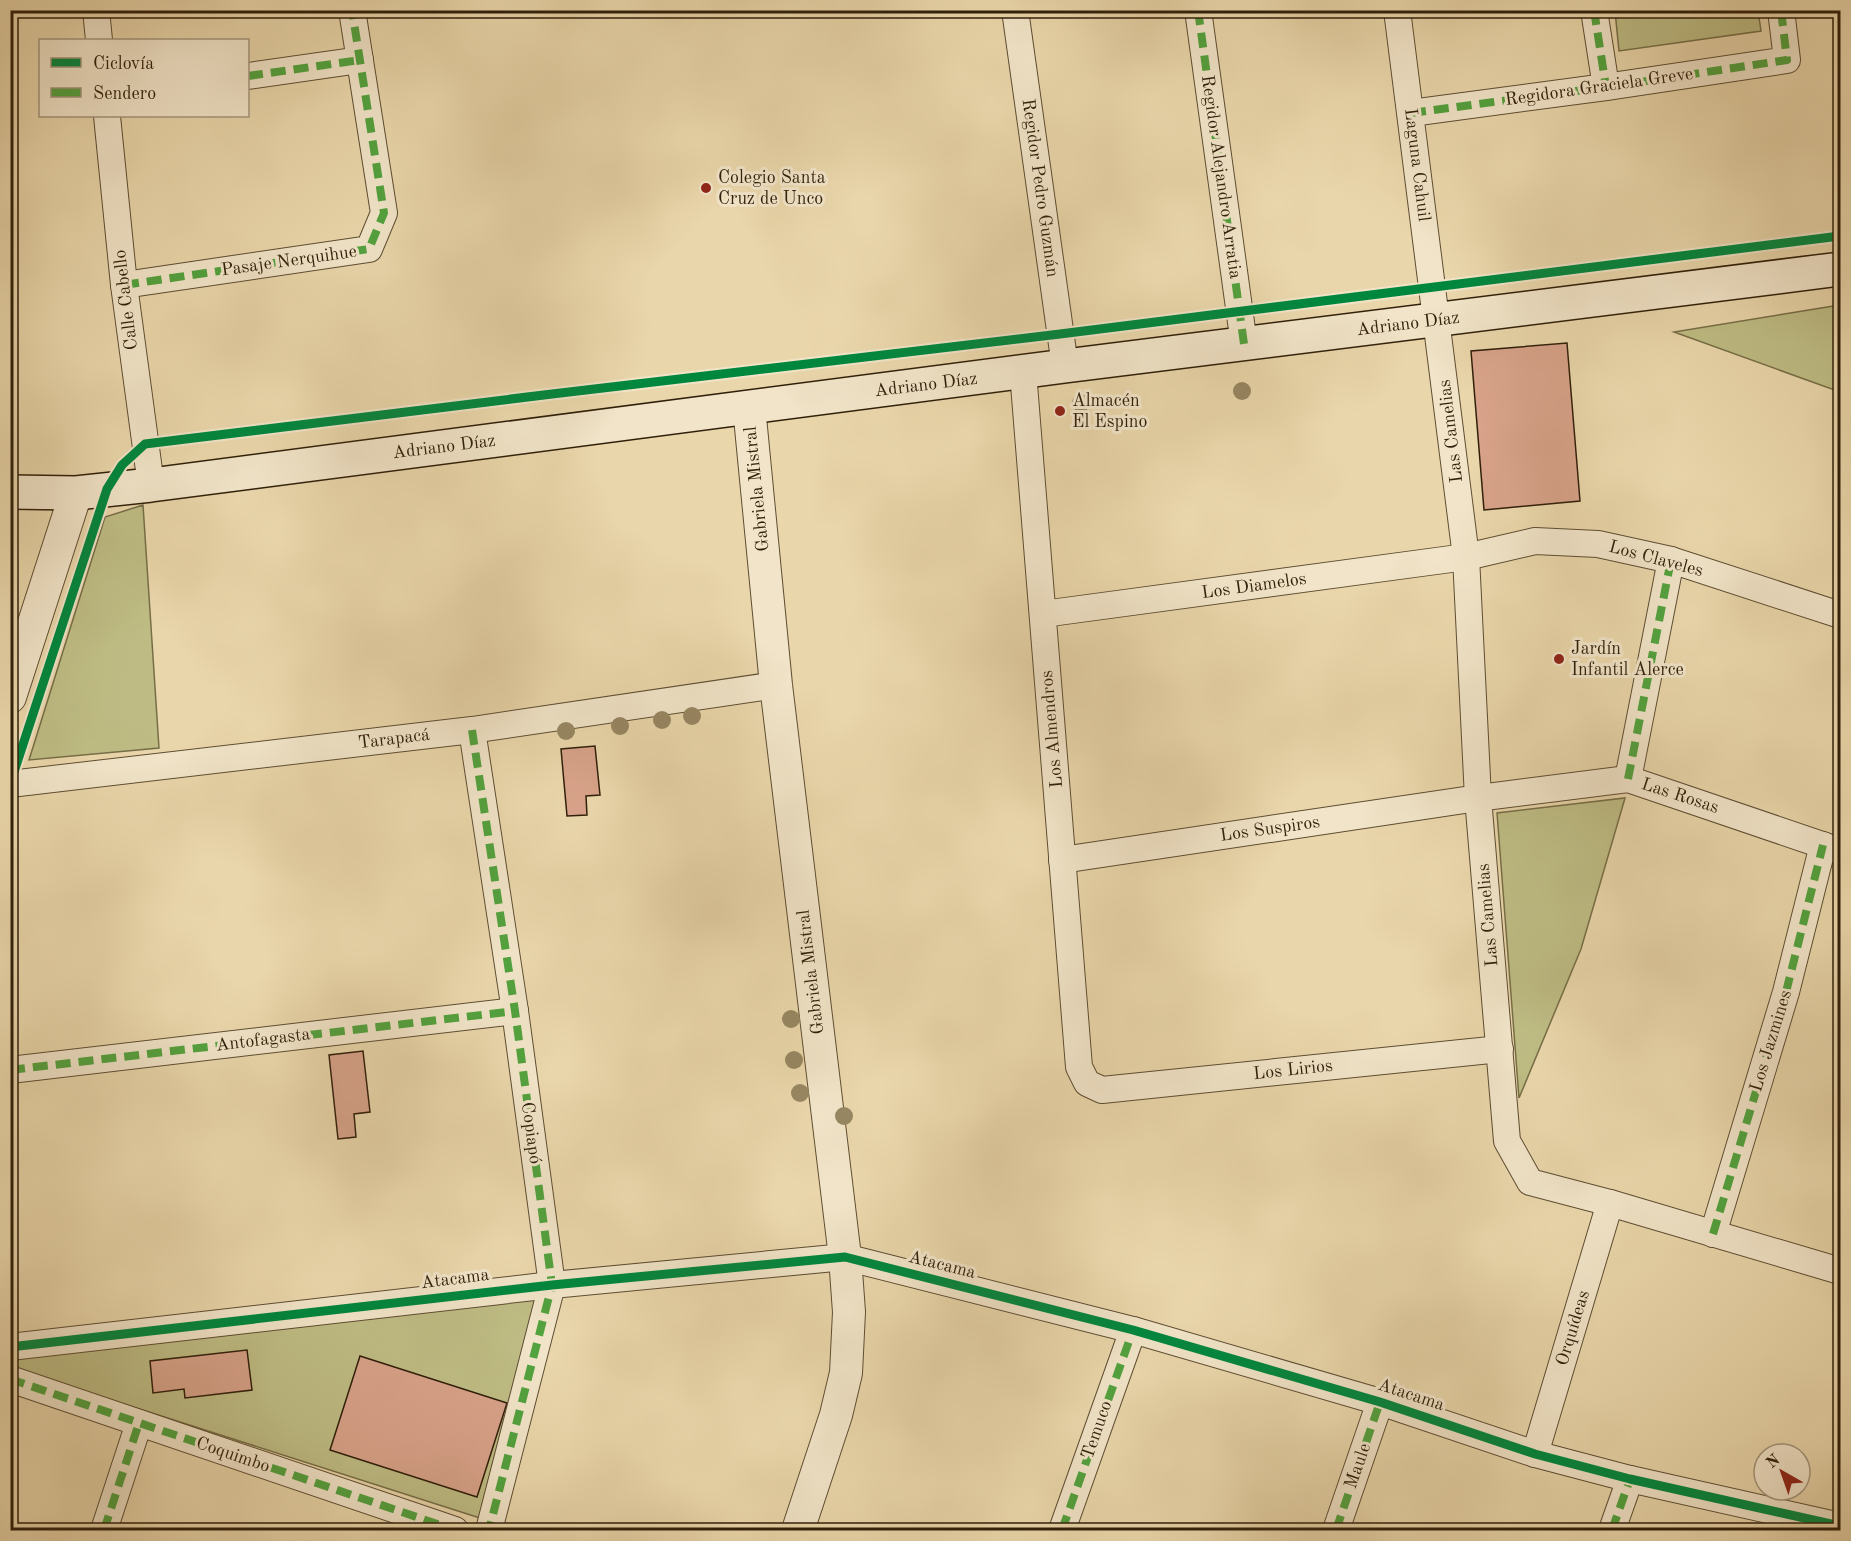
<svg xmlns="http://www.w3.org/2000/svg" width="1851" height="1541" font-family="'Old Standard TT',serif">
	<rect width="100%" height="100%" fill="#e9d6aa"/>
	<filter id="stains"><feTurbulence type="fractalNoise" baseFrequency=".00333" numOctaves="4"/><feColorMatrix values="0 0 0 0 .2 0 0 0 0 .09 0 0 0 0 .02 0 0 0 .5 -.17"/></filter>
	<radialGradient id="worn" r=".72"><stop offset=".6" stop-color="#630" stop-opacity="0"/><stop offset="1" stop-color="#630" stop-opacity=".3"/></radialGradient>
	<g fill="#bebc84" stroke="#776e47" stroke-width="1.5">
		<path d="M 1615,11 L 1758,11 L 1761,31 L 1619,51 Z"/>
		<path d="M 1840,305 L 1840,392 L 1674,332 Z"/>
		<path d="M 143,505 L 159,748 L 29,760 L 105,517 Z"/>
		<path d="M 1625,798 L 1581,949 L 1519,1098 L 1497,813 Z"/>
		<path d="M 538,1297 L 483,1519 L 11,1368 L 11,1354 Z"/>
	</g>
	<g fill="#d7a289" stroke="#301f0a" stroke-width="1.5">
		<path d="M 1567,343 L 1580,501 L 1484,510 L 1471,351 Z"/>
		<path d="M 595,746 L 600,795 L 586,796 L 587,815 L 567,816 L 561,749 Z"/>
		<path d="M 363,1051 L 370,1112 L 354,1114 L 356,1137 L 338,1139 L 329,1055 Z"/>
		<path d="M 247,1350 L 252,1390 L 185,1398 L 184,1389 L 153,1393 L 150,1361 Z"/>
		<path d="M 360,1356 L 507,1403 L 477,1497 L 330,1450 Z"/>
	</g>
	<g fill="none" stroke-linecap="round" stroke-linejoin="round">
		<defs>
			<g id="minor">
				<path d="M 96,10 L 99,40"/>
				<path d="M 1015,10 L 1065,366"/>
				<path d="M 1198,10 L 1244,344"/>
				<path d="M 1397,10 L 1466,557 L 1478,798 L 1507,1141 L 1530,1182 L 1610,1203 L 1840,1271"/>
				<path d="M 1594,10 L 1606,87"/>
				<path d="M 248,76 L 360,60"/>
				<path d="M 1411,113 L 1606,87 L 1787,60 L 1781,10"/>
				<path d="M 107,116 L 124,285 L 151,485"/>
				<path d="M 124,285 L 369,249 L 384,213 L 352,10"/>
				<path d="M 1023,372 L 1079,1067 L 1087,1083 L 1102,1090 L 1500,1049"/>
				<path d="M 1043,614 L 1466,557 L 1535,541 L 1598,544 L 1671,560 L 1840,615"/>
				<path d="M 472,730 L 515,1011 L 552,1285 L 489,1530"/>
				<path d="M 1628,779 L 1671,560"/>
				<path d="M 10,784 L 472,730 L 776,685"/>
				<path d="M 1062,860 L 1478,798 L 1628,779 L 1840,851"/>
				<path d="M 10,1070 L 515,1011"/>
				<path d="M 1713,1234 L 1786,992 L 1823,845"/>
				<path d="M 10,1347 L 552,1285 L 845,1257 L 1133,1330 L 1380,1402 L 1535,1454 L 1630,1479 L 1840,1526"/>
				<path d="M 10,1379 L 455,1530"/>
				<path d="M 1535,1454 L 1610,1203"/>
				<path d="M 104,1530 L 139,1423"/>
				<path d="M 1062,1530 L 1133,1330"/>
				<path d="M 1336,1530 L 1380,1402"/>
				<path d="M 1612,1530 L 1630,1479"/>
			</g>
			<g id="tertiary">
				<path d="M 749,407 L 776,685 L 845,1257 L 849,1312 L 846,1373 L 836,1415 L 798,1530"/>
				<path d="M 10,697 L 76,493"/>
			</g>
			<path id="secondary" d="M 10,492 L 76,493 L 151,485 L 1065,366 L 1840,269"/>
		</defs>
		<use href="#minor" stroke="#5e4d32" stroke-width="28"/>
		<use href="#tertiary" stroke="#5e4d32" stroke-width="34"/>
		<use href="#secondary" stroke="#301f0a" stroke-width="36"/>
		<use href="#minor" stroke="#f1e4c8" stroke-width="26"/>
		<use href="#tertiary" stroke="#f1e4c8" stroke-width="32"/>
		<use href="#secondary" stroke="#f1e4c8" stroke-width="33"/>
		<g stroke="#52a23e" stroke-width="8" stroke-dasharray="15 8" stroke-linecap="butt">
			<path d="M 1198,10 L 1244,344"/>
			<path d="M 1594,10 L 1606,87"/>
			<path d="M 248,76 L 360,60"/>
			<path d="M 1411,113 L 1606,87 L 1787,60 L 1781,10"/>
			<path d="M 124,285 L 369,249 L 384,213 L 352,10"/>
			<path d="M 472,730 L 515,1011 L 552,1285 L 489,1530"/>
			<path d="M 1628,779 L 1671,560"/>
			<path d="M 10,1070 L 515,1011"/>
			<path d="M 1713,1234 L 1786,992 L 1823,845"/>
			<path d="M 10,1379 L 455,1530"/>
			<path d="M 104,1530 L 139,1423"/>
			<path d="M 1062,1530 L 1133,1330"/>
			<path d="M 1336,1530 L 1380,1402"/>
			<path d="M 1612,1530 L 1630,1479"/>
		</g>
		<defs>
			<g id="cycleway">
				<path d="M 10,784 L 107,489 L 122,465 L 145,444 L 552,394 L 1060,334 L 1840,236"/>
				<path d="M 10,1347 L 552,1285 L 845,1257 L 1133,1330 L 1380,1402 L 1535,1454 L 1630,1479 L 1840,1526"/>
			</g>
		</defs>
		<use href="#cycleway" stroke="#f1e4c8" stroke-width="13"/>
		<use href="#cycleway" stroke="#00873e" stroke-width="9"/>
	</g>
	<g fill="#978762">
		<circle cx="1242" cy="391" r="9"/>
		<circle cx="1081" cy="403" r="9"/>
		<circle cx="692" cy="716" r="9"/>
		<circle cx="662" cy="720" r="9"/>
		<circle cx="620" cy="726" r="9"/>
		<circle cx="566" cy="731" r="9"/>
		<circle cx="791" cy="1019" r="9"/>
		<circle cx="794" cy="1060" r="9"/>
		<circle cx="800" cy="1093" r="9"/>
		<circle cx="844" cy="1116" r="9"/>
	</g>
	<g fill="#8f2418" stroke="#f1e4c8" stroke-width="2">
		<circle cx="706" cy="188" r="6"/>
		<circle cx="1060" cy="411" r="6"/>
		<circle cx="1559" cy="659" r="6"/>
	</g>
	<g text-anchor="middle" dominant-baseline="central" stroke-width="6" stroke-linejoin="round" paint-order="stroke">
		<g font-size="18" fill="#301f0a" stroke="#f1e4c8">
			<text transform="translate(1599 87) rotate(-8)">Regidora Graciela Greve</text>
			<text transform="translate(1417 165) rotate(83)">Laguna Cahuil</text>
			<text transform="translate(1221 177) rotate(82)">Regidor Alejandro Arratia</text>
			<text transform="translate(1040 188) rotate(82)">Regidor Pedro Guzmán</text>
			<text transform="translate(289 261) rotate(-8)">Pasaje Nerquihue</text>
			<text transform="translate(126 300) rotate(-97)">Calle Cabello</text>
			<text transform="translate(1408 324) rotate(-7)">Adriano Díaz</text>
			<text transform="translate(926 385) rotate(-7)">Adriano Díaz</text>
			<text transform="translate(1451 431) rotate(-97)">Las Camelias</text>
			<text transform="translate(444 447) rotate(-7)">Adriano Díaz</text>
			<text transform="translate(757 489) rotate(-96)">Gabriela Mistral</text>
			<text transform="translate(1656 559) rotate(15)">Los Claveles</text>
			<text transform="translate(1254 586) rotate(-8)">Los Diamelos</text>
			<text transform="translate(1052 729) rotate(-95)">Los Almendros</text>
			<text transform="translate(394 739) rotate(-7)">Tarapacá</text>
			<text transform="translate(1680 796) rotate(18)">Las Rosas</text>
			<text transform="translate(1270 829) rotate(-8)">Los Suspiros</text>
			<text transform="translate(1488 915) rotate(-95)">Las Camelias</text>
			<text transform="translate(811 972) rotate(-97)">Gabriela Mistral</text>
			<text transform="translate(263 1040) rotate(-7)">Antofagasta</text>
			<text transform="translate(1771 1041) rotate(-73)">Los Jazmines</text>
			<text transform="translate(1293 1070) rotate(-6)">Los Lirios</text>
			<text transform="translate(531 1133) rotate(82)">Copiapó</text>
			<text transform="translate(942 1265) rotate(14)">Atacama</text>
			<text transform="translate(455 1279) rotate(-7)">Atacama</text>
			<text transform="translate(1573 1328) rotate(-73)">Orquídeas</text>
			<text transform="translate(1411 1395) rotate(18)">Atacama</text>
			<text transform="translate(1097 1430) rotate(-71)">Temuco</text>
			<text transform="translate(233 1455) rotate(19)">Coquimbo</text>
			<text transform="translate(1358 1466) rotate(-71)">Maule</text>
		</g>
		<g font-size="18" fill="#301f0a" stroke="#f1e4c8" text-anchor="start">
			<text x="718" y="178">Colegio Santa<tspan x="718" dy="21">Cruz de Unco</tspan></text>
			<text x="1072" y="401">Almacén<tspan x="1072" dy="21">El Espino</tspan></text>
			<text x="1571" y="649">Jardín<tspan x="1571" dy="21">Infantil Alerce</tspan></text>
		</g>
	</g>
	<rect width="1851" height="1541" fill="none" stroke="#e9d6aa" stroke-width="36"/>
	<rect x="12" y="12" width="1827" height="1517" fill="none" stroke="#301f0a" stroke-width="3"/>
	<rect x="18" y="18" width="1815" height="1505" fill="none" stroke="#301f0a" stroke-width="1.5"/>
	<rect x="39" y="39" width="210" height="78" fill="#f1e4c8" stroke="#a4957c" stroke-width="1.5"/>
	<rect x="51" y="58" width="30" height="9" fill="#00873e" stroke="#a4957c" stroke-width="1.5"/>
	<text x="93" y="69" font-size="18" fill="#301f0a">Ciclovía</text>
	<rect x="51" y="88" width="30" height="9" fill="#52a23e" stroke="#a4957c" stroke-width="1.5"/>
	<text x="93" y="99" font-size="18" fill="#301f0a">Sendero</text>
	<g transform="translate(1782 1472) rotate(320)"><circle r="28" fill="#f1e4c8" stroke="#a4957c" stroke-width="1.5"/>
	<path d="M0-4.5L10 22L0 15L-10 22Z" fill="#8f2418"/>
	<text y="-9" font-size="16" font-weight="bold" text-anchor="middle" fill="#301f0a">N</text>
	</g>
	<rect width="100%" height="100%" filter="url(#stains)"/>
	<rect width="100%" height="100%" fill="url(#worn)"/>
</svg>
